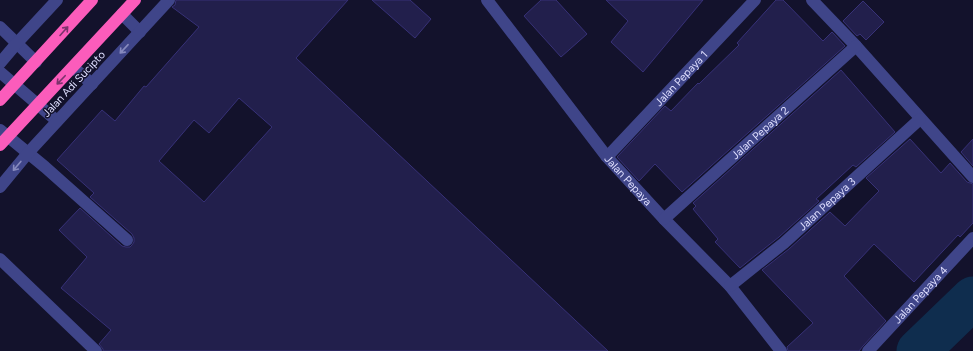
<svg xmlns="http://www.w3.org/2000/svg" width="973" height="351" font-family="Figtree,sans-serif">
	<rect width="100%" height="100%" fill="#13122c"/>
	<g fill="none" stroke-linecap="round" stroke-linejoin="round">
		<path stroke="#0f2d4e" stroke-width="43" d="M 918,351 L 973,298"/>
	</g>
	<g fill="#221f4c" stroke="#373177" fill-rule="evenodd">
		<path d="M 176,0 L 348,0 L 296,58 L 608,351 L 103,351 L 103,349 L 99,344 L 111,330 L 61,288 L 87,257 L 59,230 L 80,208 L 122,246 L 126,247 L 130,247 L 132,245 L 134,242 L 134,238 L 132,234 L 90,197 L 94,193 L 57,160 L 102,110 L 115,121 L 144,86 L 146,87 L 199,27 L 172,7 L 175,5 ZM 239,98 L 272,127 L 204,202 L 159,161 L 194,120 L 209,133 Z"/>
		<path d="M 372,0 L 410,0 L 431,19 L 415,38 Z"/>
		<path d="M 541,0 L 556,0 L 587,34 L 561,57 L 524,16 Z"/>
		<path d="M 606,0 L 703,0 L 643,72 L 611,42 L 628,21 Z"/>
		<path d="M 776,0 L 783,0 L 823,41 L 832,32 L 845,46 L 682,192 L 655,164 L 639,181 L 617,157 L 665,106 L 671,111 L 698,83 L 699,84 L 739,45 L 737,43 Z"/>
		<path d="M 863,1 L 884,22 L 866,40 L 860,34 L 857,36 L 843,21 Z"/>
		<path d="M 841,70 L 895,132 L 856,167 L 853,165 L 816,199 L 819,201 L 779,237 L 751,259 L 740,268 L 715,242 L 718,239 L 693,209 L 696,206 L 693,203 Z"/>
		<path d="M 910,139 L 941,173 L 950,163 L 967,182 L 973,184 L 973,223 L 960,237 L 958,235 L 914,282 L 874,244 L 844,276 L 886,321 L 863,346 L 859,351 L 788,351 L 787,347 L 813,323 L 762,270 L 789,249 L 830,212 L 845,226 L 879,191 L 866,178 Z"/>
		<path d="M 973,139 L 973,166 L 961,152 Z"/>
	</g>
	<g fill="none" stroke-linecap="round" stroke-linejoin="round">
		<g stroke="#3f4589" stroke-width="12">
			<path id="s1" d="M 487,0 L 607,157 L 664,219 L 730,286 L 781,351"/>
			<path d="M 812,0 L 856,46 L 973,177"/>
			<path d="M 122,14 L 140,32"/>
			<path d="M 0,27 L 36,62"/>
			<path d="M 0,63 L 17,43 L 57,0"/>
			<path d="M 73,67 L 92,84"/>
			<path d="M 0,72 L 57,121"/>
			<path d="M 0,130 L 45,167 L 127,240"/>
			<path id="s2" d="M 607,157 L 755,0"/>
			<path d="M 0,187 L 28,153 L 169,0"/>
			<path id="s3" d="M 664,219 L 856,46"/>
			<path d="M 0,259 L 96,351"/>
			<path id="s4" d="M 730,286 L 784,243 L 920,119"/>
			<path id="s5" d="M 868,351 L 973,238"/>
		</g>
		<g stroke="#fb5cbb" stroke-width="12">
			<path d="M 0,100 L 92,0"/>
			<path d="M 0,145 L 135,0"/>
		</g>
	</g>
	<defs><path id="oneway-shaft" d="M-6 0H5M1.5-3L5.5 0L1.5 3" fill="none" stroke-width="1.6" stroke-linecap="round" stroke-linejoin="round"/></defs>
	<g stroke="#7b336c">
		<use href="#oneway-shaft" transform="translate(64 31) rotate(-48)"/>
		<use href="#oneway-shaft" transform="translate(61 80) rotate(134)"/>
	</g>
	<g stroke="#878abe">
		<use href="#oneway-shaft" transform="translate(124 49) rotate(133)"/>
		<use href="#oneway-shaft" transform="translate(17 166) rotate(130)"/>
	</g>
	<g text-anchor="middle" dominant-baseline="central" stroke-width="3" stroke-linejoin="round" paint-order="stroke">
		<g font-size="11" fill="#dedefe" stroke="#13122c">
			<text stroke="none"><textPath href="#s2" startOffset="108">Jalan Pepaya 1</textPath></text>
			<text transform="translate(74 84) rotate(-47)">Jalan Adi Sucipto</text>
			<text stroke="none"><textPath href="#s3" startOffset="129">Jalan Pepaya 2</textPath></text>
			<text stroke="none"><textPath href="#s1" startOffset="229">Jalan Pepaya</textPath></text>
			<text stroke="none"><textPath href="#s4" startOffset="127">Jalan Pepaya 3</textPath></text>
			<text stroke="none"><textPath href="#s5" startOffset="77">Jalan Pepaya 4</textPath></text>
		</g>
	</g>
</svg>
